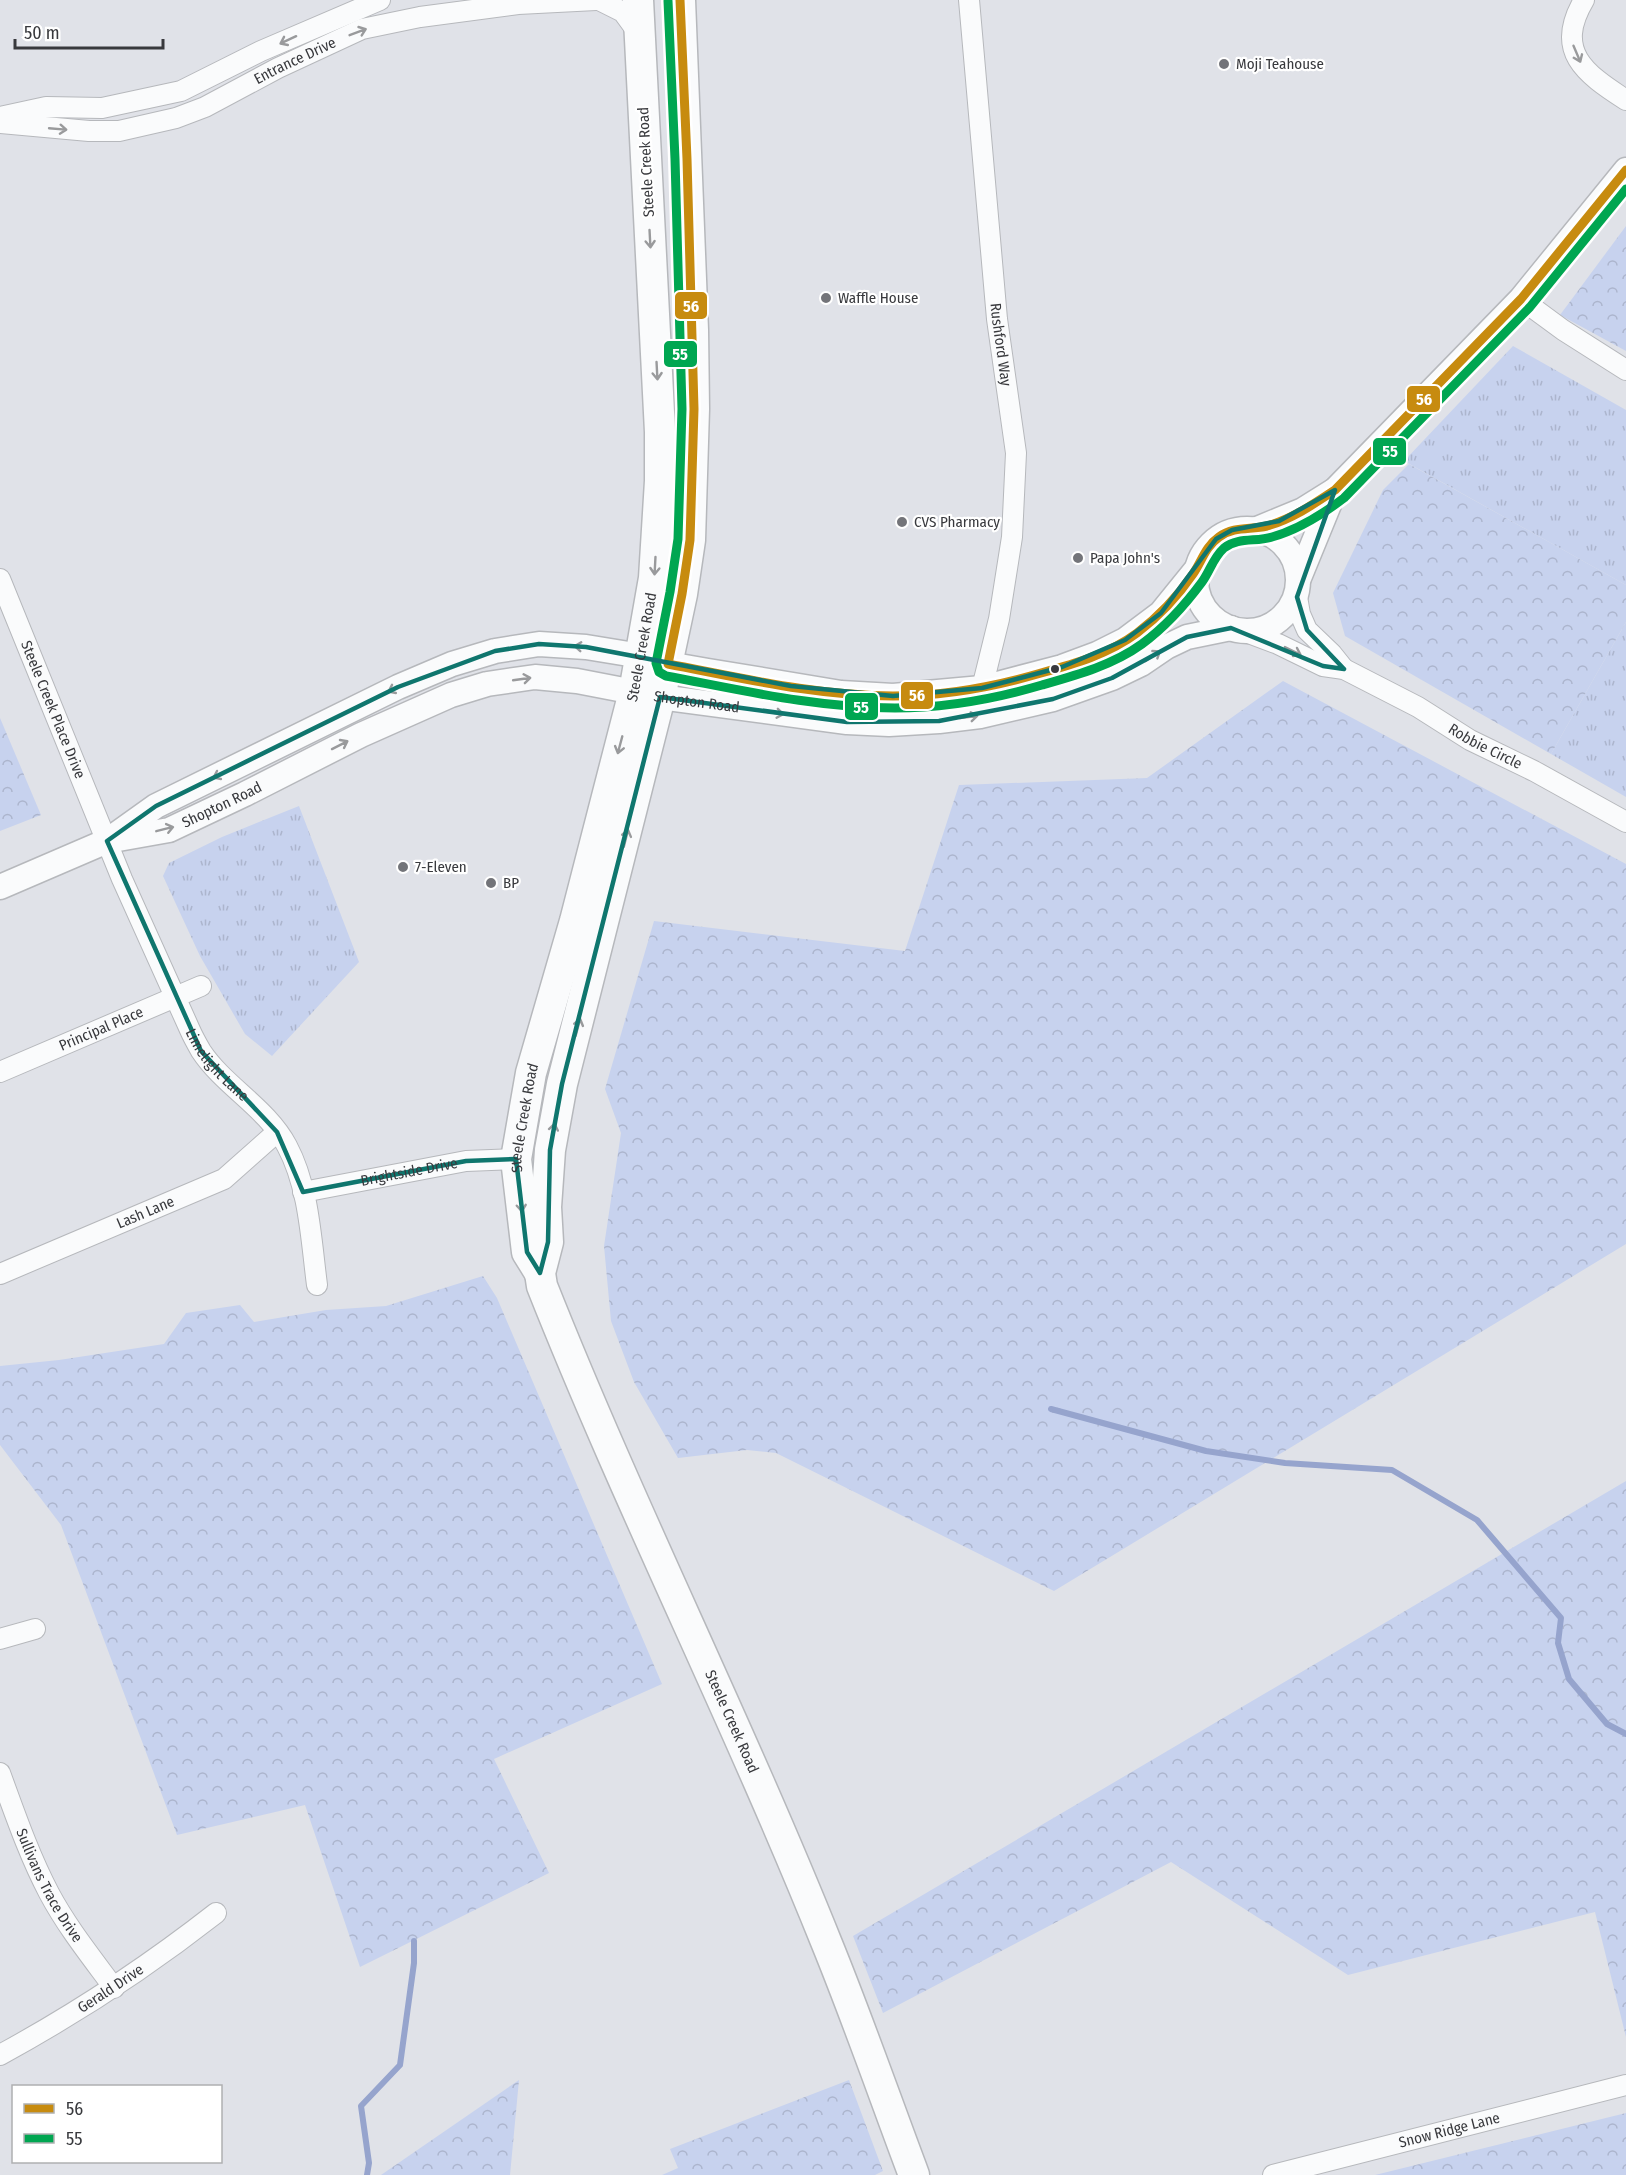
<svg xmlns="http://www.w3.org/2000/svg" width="1626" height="2175" font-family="'Fira Sans Condensed',sans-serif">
	<defs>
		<pattern id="grass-tufts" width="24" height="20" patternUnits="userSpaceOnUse" patternTransform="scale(1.5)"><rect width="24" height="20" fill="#c7d2ee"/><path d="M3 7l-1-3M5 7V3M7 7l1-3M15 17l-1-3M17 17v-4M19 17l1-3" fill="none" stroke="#acb5cd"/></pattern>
		<pattern id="forest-crowns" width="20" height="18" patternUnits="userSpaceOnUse" patternTransform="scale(1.5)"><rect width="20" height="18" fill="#c7d2ee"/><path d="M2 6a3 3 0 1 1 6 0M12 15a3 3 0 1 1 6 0" fill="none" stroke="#acb5cd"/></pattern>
	</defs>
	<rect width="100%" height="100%" fill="#e0e2e8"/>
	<g fill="url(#grass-tufts)">
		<path d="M 1513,346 L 1626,410 L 1626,585 L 1404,461 Z"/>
		<path d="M 1626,622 L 1626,797 L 1551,754 Z"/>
		<path d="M 299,806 L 359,962 L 272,1056 L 245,1034 L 200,956 L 163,876 L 169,863 L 222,837 Z"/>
	</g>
	<g fill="url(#forest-crowns)">
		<path d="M 1626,226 L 1626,351 L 1560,315 Z"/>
		<path d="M 1409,464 L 1626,585 L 1626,622 L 1551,754 L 1345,636 L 1333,593 L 1383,490 Z"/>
		<path d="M 1283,681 L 1626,864 L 1626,1244 L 1054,1591 L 776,1453 L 747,1450 L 678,1458 L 634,1382 L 611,1321 L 604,1246 L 621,1133 L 605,1089 L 654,921 L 905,951 L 959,785 L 1147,778 Z"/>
		<path d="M 0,718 L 41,815 L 0,831 Z"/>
		<path d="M 483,1276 L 497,1298 L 662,1684 L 494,1759 L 549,1873 L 360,1967 L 305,1805 L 177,1835 L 61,1525 L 0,1445 L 0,1366 L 59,1360 L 164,1344 L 186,1313 L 240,1305 L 254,1322 L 326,1310 L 386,1306 Z"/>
		<path d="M 1626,1481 L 1626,2037 L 1595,1912 L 1348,1975 L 1171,1862 L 883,2013 L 853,1936 Z"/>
		<path d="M 519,2080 L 510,2175 L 381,2175 Z"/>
		<path d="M 849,2080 L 883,2171 L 875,2175 L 662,2175 L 678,2168 L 670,2149 Z"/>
		<path d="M 1626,2113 L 1626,2175 L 1375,2175 Z"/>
	</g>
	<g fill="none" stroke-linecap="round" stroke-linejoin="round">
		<g stroke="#96a4cd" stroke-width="6">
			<path d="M 1051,1409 L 1206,1451 L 1285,1463 L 1392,1470 L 1477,1520 L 1561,1618 L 1558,1643 L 1569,1679 L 1607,1724 L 1626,1734"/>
			<path d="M 367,2175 L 369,2163 L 361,2106 L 400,2065 L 414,1963 L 414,1941"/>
		</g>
		<defs>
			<g id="minor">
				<path d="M 599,0 L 623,12 L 639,34"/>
				<path id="s1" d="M 969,0 L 997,319 L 1016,453 L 1012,537 L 999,619 L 982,688"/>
				<path d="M 1584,0 C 1554,51 1584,73 1626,100"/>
				<path d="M 0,117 L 46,107 L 102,108 L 181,91 L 261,51 L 380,0"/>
				<path id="s2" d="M 0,123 L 89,131 L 119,131 L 176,118 L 205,107 L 278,68 L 362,29 L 420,17 L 518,4 L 596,0"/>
				<path d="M 1521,299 L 1563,330 L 1626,370"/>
				<path id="s3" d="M 0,579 L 122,879 L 190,1030 C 193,1037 197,1044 201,1051 C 224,1086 267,1108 287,1146 C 309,1187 311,1239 317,1285"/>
				<path d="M 1297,597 L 1300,614 L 1307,630 L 1332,654 L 1344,669"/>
				<path id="s4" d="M 1243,631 L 1278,644 L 1323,666 L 1344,669 L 1418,707 L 1470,740 L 1534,771 L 1626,822"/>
				<path id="s5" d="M 0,1072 L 201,986"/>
				<path id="s6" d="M 303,1192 L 466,1161 L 516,1159"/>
				<path id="s7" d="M 0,1274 L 224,1179 L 277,1132"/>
				<path d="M 0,1639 L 35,1629"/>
				<path id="s8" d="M 0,1773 C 15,1814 29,1855 49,1893 C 67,1927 92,1958 114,1988"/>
				<path id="s9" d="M 0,2055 C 77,2013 147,1967 216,1913"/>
				<path id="s10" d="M 1273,2175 L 1626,2085"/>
			</g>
			<g id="tertiary">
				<circle cx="1247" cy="580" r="51"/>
				<path d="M 1257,529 L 1303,510 L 1335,490 L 1521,299 L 1626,170"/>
				<path d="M 1299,578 L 1335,490"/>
				<path d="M 114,836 L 156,806 L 398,687 L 452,664 L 495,651 L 539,644 L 586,647 L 641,656 L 668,664 L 708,671 L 841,693 L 893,696 L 982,688 L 1062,667 L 1097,654 L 1125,640 L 1161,613 L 1195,571"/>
				<path id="s11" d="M 0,887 L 107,841 L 169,830 L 245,794 L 361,735 L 451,695 L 487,684 L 535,677 L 577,681 L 660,697 L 847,722 L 889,724 L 939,721 L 980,716 L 1053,699 L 1112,678 L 1141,664 L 1166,647 L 1187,637 L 1231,628"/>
			</g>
			<g id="primary">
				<path id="s12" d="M 680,0 L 693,330 L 694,409 L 690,540 L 682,594 L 660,697 L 562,1084 L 550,1150 L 546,1207 L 548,1242 L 540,1273 L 542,1286 C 630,1508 738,1722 827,1944 C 858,2020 885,2098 914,2175"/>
				<path id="s13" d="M 540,1273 L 527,1252 L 516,1159 L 531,1073 L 575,921 L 634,692 L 654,578 L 660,481 L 660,432 L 638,0"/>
			</g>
		</defs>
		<use href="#minor" stroke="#b6b8bc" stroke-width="22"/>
		<use href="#tertiary" stroke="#b6b8bc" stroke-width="27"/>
		<use href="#primary" stroke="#b6b8bc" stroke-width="33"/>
		<use href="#minor" stroke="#fafbfc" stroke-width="20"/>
		<use href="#tertiary" stroke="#fafbfc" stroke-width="24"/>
		<use href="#primary" stroke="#fafbfc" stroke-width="30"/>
		<defs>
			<path id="bus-1" d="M 680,0 L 687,159 L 694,409 L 690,540 L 682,594 L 668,664 C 742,678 817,696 893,696 C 943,696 993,687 1041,673 C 1074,664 1109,654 1137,633 C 1158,617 1178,596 1193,574 C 1202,561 1205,547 1219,537 C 1234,526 1250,530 1267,526 C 1292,519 1314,504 1335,490 L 1521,299 L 1626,170"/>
			<path id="bus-2" d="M 668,1 L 675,159 L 682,409 L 678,539 L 670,592 L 656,663 L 659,672 L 666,676 C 741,690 817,708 895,708 C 945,708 994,699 1042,685 C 1077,675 1113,665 1142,644 C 1165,627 1185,605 1202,582 C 1210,571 1213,558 1224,548 C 1238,537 1256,542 1272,537 C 1297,530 1323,514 1344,498 L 1530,307 L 1626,189"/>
		</defs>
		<use href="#bus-1" stroke="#fff" stroke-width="14"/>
		<use href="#bus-2" stroke="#fff" stroke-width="14"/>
		<use href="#bus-1" stroke="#c78b0f" stroke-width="9"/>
		<use href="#bus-2" stroke="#00a651" stroke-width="9"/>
	</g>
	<defs><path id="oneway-shaft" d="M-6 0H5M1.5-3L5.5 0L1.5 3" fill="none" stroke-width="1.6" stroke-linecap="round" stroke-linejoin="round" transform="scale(1.5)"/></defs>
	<g stroke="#999a9c">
		<use href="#oneway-shaft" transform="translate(358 32) rotate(-21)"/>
		<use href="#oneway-shaft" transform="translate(288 40) rotate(155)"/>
		<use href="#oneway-shaft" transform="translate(1577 54) rotate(67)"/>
		<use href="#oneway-shaft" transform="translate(58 129) rotate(5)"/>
		<use href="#oneway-shaft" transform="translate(650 239) rotate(87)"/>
		<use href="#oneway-shaft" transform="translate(657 371) rotate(87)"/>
		<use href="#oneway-shaft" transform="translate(655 566) rotate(93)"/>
		<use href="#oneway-shaft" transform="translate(583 647) rotate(-174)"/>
		<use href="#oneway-shaft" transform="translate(1293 651) rotate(26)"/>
		<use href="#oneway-shaft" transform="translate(1153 656) rotate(-34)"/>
		<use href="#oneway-shaft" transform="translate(522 679) rotate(-8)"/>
		<use href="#oneway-shaft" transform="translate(396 688) rotate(155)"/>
		<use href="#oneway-shaft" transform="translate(775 713) rotate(8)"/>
		<use href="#oneway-shaft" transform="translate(969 717) rotate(-7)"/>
		<use href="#oneway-shaft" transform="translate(340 745) rotate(-27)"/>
		<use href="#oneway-shaft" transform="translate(620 745) rotate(105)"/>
		<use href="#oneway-shaft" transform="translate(221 774) rotate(154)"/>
		<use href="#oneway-shaft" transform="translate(165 829) rotate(-14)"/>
		<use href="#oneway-shaft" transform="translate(626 838) rotate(-76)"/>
		<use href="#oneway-shaft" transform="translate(578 1027) rotate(-75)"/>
		<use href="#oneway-shaft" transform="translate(553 1132) rotate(-80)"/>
		<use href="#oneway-shaft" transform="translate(521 1203) rotate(84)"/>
	</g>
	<path fill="none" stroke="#0f766e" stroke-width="4.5" stroke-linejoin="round" d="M 1335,490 L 1297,597 L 1307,630 L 1344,669 L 1323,666 L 1231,628 L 1187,637 L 1112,678 L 1053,699 L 939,721 L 847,722 L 660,697 L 562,1084 L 550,1150 L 548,1242 L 540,1273 L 527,1252 L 516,1159 L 466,1161 L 303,1192 L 277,1132 L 201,1051 L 107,841 L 156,806 L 398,687 L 495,651 L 539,644 L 586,647 L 791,686 L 893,696 L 982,688 L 1062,667 L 1125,640 L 1161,613 L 1216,539 L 1232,530 L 1279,521 Z"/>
	<g fill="#737479" stroke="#fff" stroke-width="2">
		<circle cx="1224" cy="64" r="6"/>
		<circle cx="826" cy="298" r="6"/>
		<circle cx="902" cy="522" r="6"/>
		<circle cx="1078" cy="558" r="6"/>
		<circle cx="403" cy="867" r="6"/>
		<circle cx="491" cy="883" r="6"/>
	</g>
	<circle fill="#38393d" stroke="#fff" stroke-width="2" cx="1055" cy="669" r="5"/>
	<g text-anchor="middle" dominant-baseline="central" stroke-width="4.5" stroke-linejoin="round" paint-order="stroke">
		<g font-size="15" fill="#38393d" stroke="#fff">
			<text stroke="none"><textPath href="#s2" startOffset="310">Entrance Drive</textPath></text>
			<text transform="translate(646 162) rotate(-93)">Steele Creek Road</text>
			<text stroke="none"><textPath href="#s1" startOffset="346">Rushford Way</textPath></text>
			<text stroke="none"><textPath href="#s13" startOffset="646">Steele Creek Road</textPath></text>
			<text stroke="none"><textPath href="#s11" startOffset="742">Shopton Road</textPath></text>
			<text stroke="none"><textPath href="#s3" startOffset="141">Steele Creek Place Drive</textPath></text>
			<text stroke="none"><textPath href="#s4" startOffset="270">Robbie Circle</textPath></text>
			<text stroke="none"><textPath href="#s11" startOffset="238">Shopton Road</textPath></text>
			<text stroke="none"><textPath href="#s5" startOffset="110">Principal Place</textPath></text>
			<text stroke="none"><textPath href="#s3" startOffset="534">Limelight Lane</textPath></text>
			<text stroke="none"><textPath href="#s13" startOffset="160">Steele Creek Road</textPath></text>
			<text stroke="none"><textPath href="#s6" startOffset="108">Brightside Drive</textPath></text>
			<text stroke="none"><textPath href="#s7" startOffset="158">Lash Lane</textPath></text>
			<text stroke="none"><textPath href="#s12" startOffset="1779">Steele Creek Road</textPath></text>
			<text stroke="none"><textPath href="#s8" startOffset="123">Sullivans Trace Drive</textPath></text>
			<text stroke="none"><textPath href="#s9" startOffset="129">Gerald Drive</textPath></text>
			<text stroke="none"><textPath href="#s10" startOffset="182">Snow Ridge Lane</textPath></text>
		</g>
		<g font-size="15" fill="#38393d" stroke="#fff" text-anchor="start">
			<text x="1236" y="64">Moji Teahouse</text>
			<text x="838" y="298">Waffle House</text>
			<text x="914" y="522">CVS Pharmacy</text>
			<text x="1090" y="558">Papa John's</text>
			<text x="415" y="867">7-Eleven</text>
			<text x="503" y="883">BP</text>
		</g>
	</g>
	<g stroke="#fff" stroke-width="2">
		<rect x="674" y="291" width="34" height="29" rx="6" fill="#c78b0f"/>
		<rect x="663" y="340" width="35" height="28" rx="6" fill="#00a651"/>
		<rect x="1406" y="385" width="35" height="28" rx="6" fill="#c78b0f"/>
		<rect x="1372" y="437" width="35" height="29" rx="6" fill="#00a651"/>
		<rect x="900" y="681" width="34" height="29" rx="6" fill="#c78b0f"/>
		<rect x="844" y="692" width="35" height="29" rx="6" fill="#00a651"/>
	</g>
	<g font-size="16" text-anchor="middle" font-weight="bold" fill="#fff">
		<text x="691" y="312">56</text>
		<text x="680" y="360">55</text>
		<text x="1424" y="405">56</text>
		<text x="1390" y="457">55</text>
		<text x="917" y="701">56</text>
		<text x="861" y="713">55</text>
	</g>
	<rect x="12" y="2085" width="210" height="78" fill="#ffffff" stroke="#afb0b1" stroke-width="1.5"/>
	<rect x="24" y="2104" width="30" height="9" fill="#c78b0f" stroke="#afb0b1" stroke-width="1.5"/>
	<text x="66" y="2115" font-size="18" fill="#38393d">56</text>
	<rect x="24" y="2134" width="30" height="9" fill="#00a651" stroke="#afb0b1" stroke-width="1.5"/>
	<text x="66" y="2145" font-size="18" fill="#38393d">55</text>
	<path d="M15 39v9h148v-9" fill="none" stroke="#38393d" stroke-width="3"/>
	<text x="24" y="39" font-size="18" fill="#38393d" stroke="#ffffff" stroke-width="4.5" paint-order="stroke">50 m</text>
</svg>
